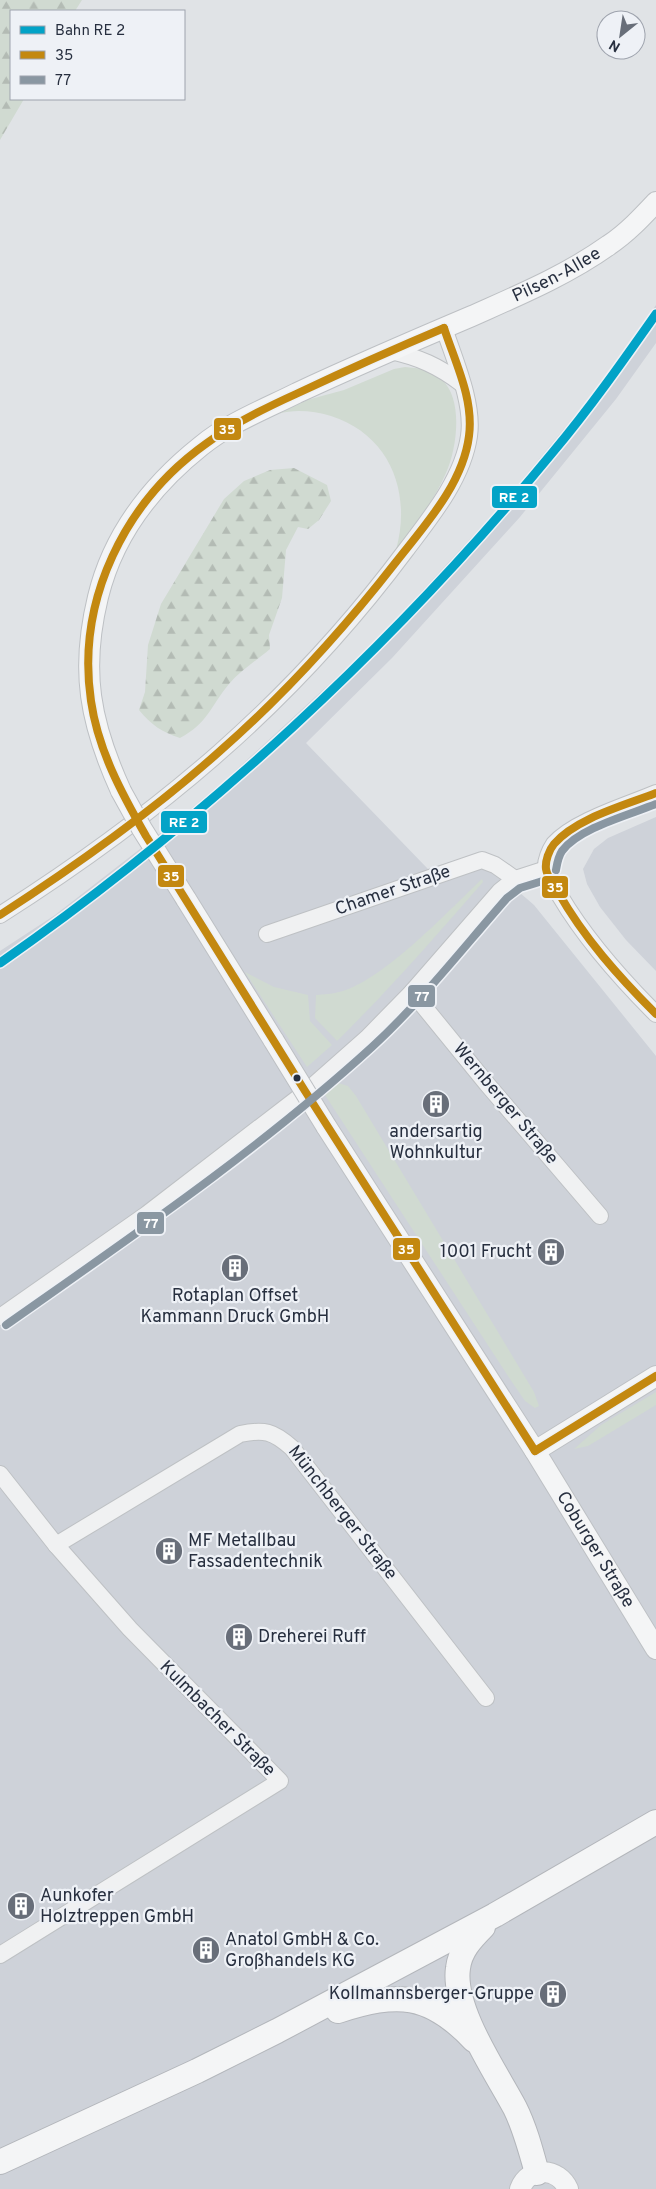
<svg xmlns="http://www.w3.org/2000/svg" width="656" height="2189" font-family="Overpass,sans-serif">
	<defs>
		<pattern id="forest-firs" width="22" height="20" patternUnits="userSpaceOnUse" patternTransform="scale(1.25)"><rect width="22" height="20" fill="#d0dad1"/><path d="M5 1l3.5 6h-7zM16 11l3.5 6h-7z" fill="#b3bbb4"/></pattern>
	</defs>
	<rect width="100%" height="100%" fill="#e0e3e6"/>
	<g fill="#ced2d9">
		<path d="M 656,305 L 656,343 L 616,399 L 520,517 L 392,658 L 306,743 L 428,869 L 475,854 L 534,905 L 656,1056 L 656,2189 L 0,2189 L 0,951 L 55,915 L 176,821 L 223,782 L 376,641 L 504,502 L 599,386 Z"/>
		<path d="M 656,817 L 656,971 L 626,940 L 600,907 L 587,884 L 583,869 L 594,849 L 608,838 Z"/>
	</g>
	<g fill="#d0dad1">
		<path d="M 405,367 C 418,368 431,369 441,379 C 464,398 457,449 446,473 C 434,501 414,526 396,550 C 412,492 390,435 331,416 C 313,411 295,409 278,414 L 307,400 L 344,390 L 394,369 Z"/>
		<path d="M 482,879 L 483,882 C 436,936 389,990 337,1041 L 315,1018 L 316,995 C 324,994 332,994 339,992 C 382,982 449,910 482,879 Z"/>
		<path d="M 245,972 L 274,987 L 308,995 L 310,1021 L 332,1045 L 307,1067 Z"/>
		<path d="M 338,1083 L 348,1086 L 356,1096 L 534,1392 L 539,1406 L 535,1408 L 525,1401 L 510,1379 L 325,1095 Z"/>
		<path d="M 656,1392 L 656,1405 L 588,1446 L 574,1449 L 601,1425 Z"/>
	</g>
	<g fill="url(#forest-firs)">
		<path d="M 0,0 L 82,0 L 75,11 L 11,11 L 11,99 L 24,99 L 0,140 Z"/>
		<path d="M 294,468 L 327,485 L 331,501 L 319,520 L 308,529 L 298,527 L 286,550 L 282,598 L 269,635 L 270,649 C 257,660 240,671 229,684 C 210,707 208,723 180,738 C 162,732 151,725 139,710 L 145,692 L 148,645 L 161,604 L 224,499 L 244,481 L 270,470 Z"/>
	</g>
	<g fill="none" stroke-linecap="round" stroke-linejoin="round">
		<defs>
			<g id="minor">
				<path d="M 390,351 C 418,357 439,366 462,384"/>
				<path d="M 656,793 C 628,805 574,821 554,844 C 550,850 545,861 546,869 C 548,878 556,888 560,896 C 586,940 620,978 656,1014"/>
				<path d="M 0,915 C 160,813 292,703 406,550 C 431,517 463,478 469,436 C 474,403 454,359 444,328"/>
				<path d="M 267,934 L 482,860 L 495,865 L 515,879"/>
				<path d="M 412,992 L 487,1084 L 600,1216"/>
				<path d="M 0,1317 L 147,1214 L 307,1091 L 367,1038 L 412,992 L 500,891 L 515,879 L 546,869"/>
				<path d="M 0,1474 L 56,1545 L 130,1629 L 280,1781 L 0,1955"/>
				<path d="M 56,1545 L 240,1434 C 264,1429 273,1431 292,1448 L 486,1698"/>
			</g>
			<g id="major">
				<path id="s1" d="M 121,791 C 90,723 80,671 98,597 C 113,535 152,485 201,446 C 229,423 265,409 297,393 C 355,366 413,341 472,316 C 519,295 567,275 609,245 C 627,233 642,217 656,202"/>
				<path d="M 186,899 L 274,1041"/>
				<path id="s2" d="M 326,1126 L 535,1451 L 656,1649"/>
				<path d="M 535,1451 L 656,1376"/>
				<path d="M 520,2189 C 529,2165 559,2168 568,2189"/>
			</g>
			<g id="highway">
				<path d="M 483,1927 C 471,1939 460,1951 458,1968 C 452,2009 496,2072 515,2108 C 525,2128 531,2151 537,2173"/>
				<path d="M 338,2011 C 397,1992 429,1992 474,2040"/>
				<path d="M 0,2162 L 197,2071 L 277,2031 L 495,1915 L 656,1822"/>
			</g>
		</defs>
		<use href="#minor" stroke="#bec1c4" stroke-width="18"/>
		<use href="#major" stroke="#bdc0c4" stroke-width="22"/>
		<use href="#highway" stroke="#b3b6bb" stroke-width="26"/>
		<use href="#minor" stroke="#f0f1f2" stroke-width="16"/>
		<use href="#major" stroke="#f4f5f6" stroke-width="20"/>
		<use href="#highway" stroke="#f4f5f6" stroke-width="24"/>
		<defs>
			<g id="major-bridge">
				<path d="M 121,791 L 142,829 L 186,899"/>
				<path d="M 274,1041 L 326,1126"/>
			</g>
		</defs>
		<use href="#major-bridge" stroke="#bdc0c4" stroke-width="22" stroke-linecap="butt"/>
		<use href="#major-bridge" stroke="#f4f5f6" stroke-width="20"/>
		<defs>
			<g id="bus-1">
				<path d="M 444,328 C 394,349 345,371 296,394 C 265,408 234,423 207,443 C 125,501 76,600 91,701 C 98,750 122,794 146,836 L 305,1091 L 535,1451"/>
				<path d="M 656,793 C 626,805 576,818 554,844 C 549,850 545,861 546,869 C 547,877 554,885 558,892 C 584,938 619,977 656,1014"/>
				<path d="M 0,915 C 77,865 152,812 220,751 C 285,694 343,630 396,562 C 425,525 463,484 469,436 C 474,399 455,362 444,328"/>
				<path d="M 535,1451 L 656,1376"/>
			</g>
			<g id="bus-2">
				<path d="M 556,870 C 557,864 558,857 562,851 C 579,828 629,815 656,804"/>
				<path d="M 6,1325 C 131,1237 259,1150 372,1047 C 421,1002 463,948 507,898 L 520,888 L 549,879"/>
			</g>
		</defs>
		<use href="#bus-1" stroke="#eef1f6" stroke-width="11"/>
		<use href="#bus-2" stroke="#eef1f6" stroke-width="11"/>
		<use href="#bus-1" stroke="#c38810" stroke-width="8"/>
		<use href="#bus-2" stroke="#8a97a2" stroke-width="8"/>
		<defs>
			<path id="rail-1" d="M 0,963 C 204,821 395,644 553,452 C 590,408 623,361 656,314"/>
		</defs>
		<use href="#rail-1" stroke="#eef1f6" stroke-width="12"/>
		<use href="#rail-1" stroke="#02a3c7" stroke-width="9"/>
	</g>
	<defs>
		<symbol id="building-disc" viewBox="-11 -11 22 22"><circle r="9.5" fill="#686e79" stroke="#eef1f6"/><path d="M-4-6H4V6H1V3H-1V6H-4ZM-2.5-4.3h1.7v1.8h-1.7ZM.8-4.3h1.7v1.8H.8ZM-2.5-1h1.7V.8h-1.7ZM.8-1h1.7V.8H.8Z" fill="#fff"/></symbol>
	</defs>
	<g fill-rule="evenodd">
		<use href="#building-disc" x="420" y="1088" width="32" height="32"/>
		<use href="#building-disc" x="535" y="1236" width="32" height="32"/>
		<use href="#building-disc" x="219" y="1252" width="32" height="32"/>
		<use href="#building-disc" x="153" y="1535" width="32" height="32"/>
		<use href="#building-disc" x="223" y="1621" width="32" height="32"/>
		<use href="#building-disc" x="5" y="1890" width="32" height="32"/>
		<use href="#building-disc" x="190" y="1934" width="32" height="32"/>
		<use href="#building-disc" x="537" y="1978" width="32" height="32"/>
	</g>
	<circle fill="#272f3f" stroke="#eef1f6" stroke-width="2" cx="297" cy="1078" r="4.5"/>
	<g text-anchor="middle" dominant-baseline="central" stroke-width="4.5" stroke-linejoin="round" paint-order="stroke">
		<g font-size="18" fill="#272f3f" stroke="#eef1f6">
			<text stroke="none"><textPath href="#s1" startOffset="781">Pilsen-Allee</textPath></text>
			<text transform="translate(393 891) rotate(-19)">Chamer Straße</text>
			<text transform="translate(505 1104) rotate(50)">Wernberger Straße</text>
			<text transform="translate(342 1513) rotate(52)">Münchberger Straße</text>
			<text stroke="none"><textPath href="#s2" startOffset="502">Coburger Straße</textPath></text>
			<text transform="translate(217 1719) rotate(45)">Kulmbacher Straße</text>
		</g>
		<g font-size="18" fill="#272f3f" stroke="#eef1f6" text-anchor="start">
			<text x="436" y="1132" text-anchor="middle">andersartig<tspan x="436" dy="21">Wohnkultur</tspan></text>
			<text x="532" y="1252" text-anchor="end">1001 Frucht</text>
			<text x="235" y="1296" text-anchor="middle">Rotaplan Offset<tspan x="235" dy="21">Kammann Druck GmbH</tspan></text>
			<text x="188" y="1541">MF Metallbau<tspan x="188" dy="21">Fassadentechnik</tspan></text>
			<text x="258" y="1637">Dreherei Ruff</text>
			<text x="40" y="1896">Aunkofer<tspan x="40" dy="21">Holztreppen GmbH</tspan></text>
			<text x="225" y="1940">Anatol GmbH &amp; Co.<tspan x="225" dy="21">Großhandels KG</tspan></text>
			<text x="534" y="1994" text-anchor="end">Kollmannsberger-Gruppe</text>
		</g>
	</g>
	<g stroke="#eef1f6" stroke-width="2">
		<rect x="213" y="417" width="29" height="24" rx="5" fill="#c38810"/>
		<rect x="491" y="485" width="47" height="24" rx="5" fill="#02a3c7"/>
		<rect x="160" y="810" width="48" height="24" rx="5" fill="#02a3c7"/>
		<rect x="157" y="864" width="28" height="24" rx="5" fill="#c38810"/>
		<rect x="541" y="875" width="28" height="24" rx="5" fill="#c38810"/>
		<rect x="407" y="984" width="29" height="24" rx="5" fill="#8a97a2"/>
		<rect x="136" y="1211" width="29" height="24" rx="5" fill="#8a97a2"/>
		<rect x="392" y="1237" width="29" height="24" rx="5" fill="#c38810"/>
	</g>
	<g font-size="14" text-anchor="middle" font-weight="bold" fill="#fff">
		<text x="227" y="434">35</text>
		<text x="514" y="502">RE 2</text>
		<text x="184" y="827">RE 2</text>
		<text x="171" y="881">35</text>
		<text x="555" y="892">35</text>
		<text x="422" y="1001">77</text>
		<text x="151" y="1228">77</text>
		<text x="406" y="1254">35</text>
	</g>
	<rect x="10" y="10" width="175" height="90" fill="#eef1f6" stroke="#9ea3ad"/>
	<rect x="20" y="26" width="25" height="8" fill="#02a3c7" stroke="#9ea3ad"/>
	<text x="55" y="35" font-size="15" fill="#272f3f">Bahn RE 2</text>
	<rect x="20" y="51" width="25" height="8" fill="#c38810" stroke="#9ea3ad"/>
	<text x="55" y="60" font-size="15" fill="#272f3f">35</text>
	<rect x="20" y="76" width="25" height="8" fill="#8a97a2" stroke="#9ea3ad"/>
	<text x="55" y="85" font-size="15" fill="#272f3f">77</text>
	<g transform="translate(621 35) rotate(210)"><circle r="24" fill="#eef1f6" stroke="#9ea3ad"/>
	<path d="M0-4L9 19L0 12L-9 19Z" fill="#686e79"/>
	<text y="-8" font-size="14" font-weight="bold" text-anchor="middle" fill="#272f3f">N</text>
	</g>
</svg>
